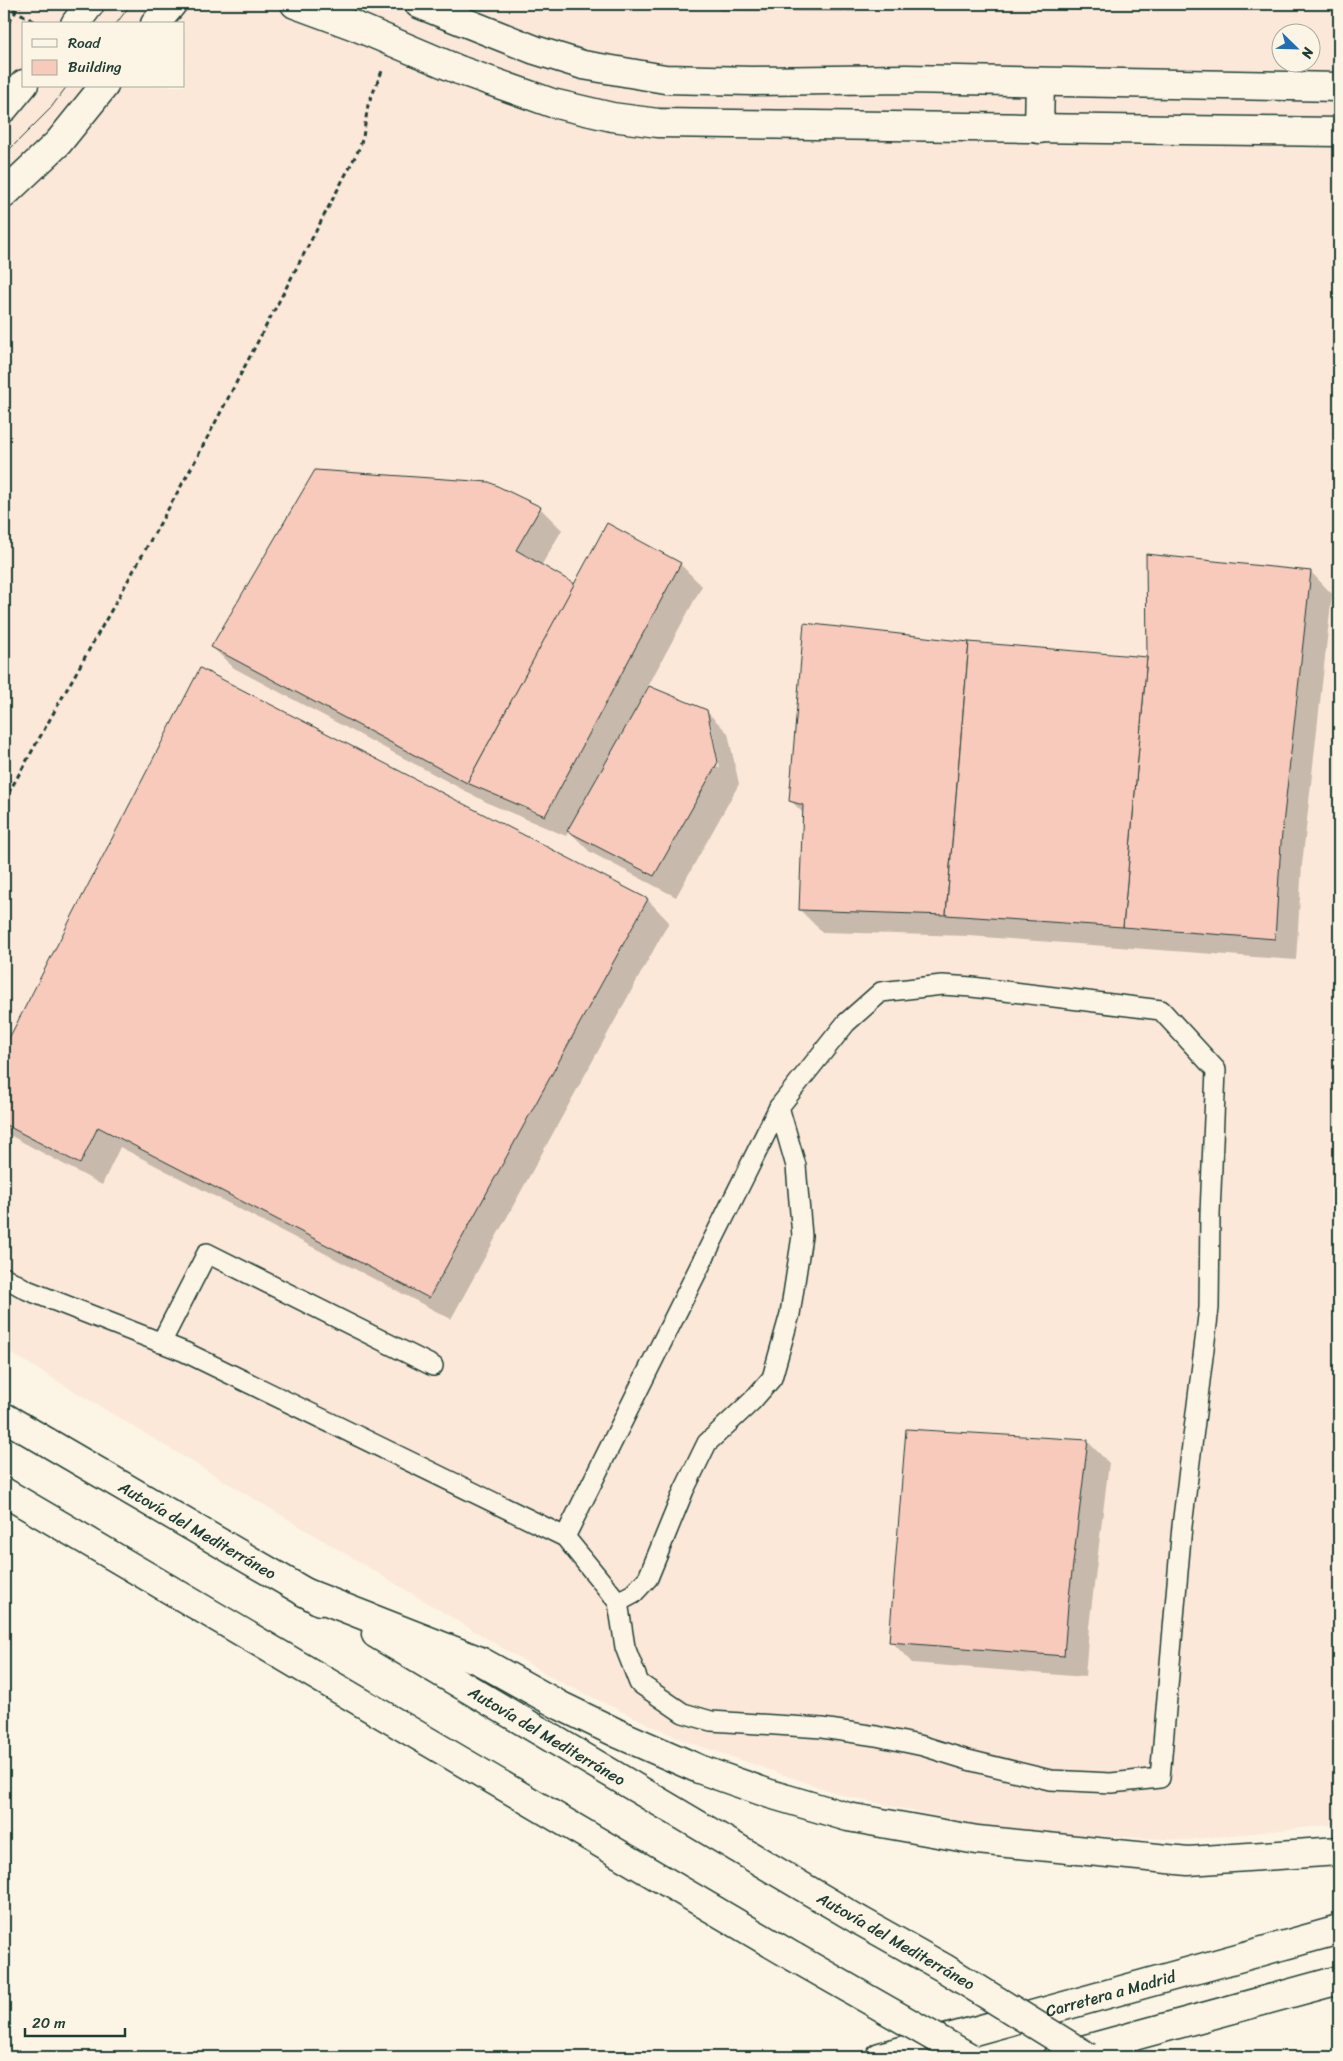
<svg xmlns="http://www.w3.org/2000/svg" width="1343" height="2061" font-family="Sriracha,sans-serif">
	<rect width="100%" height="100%" fill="#fcf5e5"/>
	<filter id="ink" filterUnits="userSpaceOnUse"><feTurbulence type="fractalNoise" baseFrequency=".02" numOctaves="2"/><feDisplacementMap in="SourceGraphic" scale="10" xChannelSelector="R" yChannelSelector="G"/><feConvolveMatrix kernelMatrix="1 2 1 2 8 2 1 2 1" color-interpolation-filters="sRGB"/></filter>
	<g filter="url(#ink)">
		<path fill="#fbe8d9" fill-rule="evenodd" d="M 4,4 L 1339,4 L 1339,1824 L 1186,1840 L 1004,1831 L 845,1796 L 680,1739 L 556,1680 L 4,1349 ZM 24,24 L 184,24 L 184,86 L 24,86 ZM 1280,32 L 1310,32 L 1310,62 L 1280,62 Z"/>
		<g fill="#0003" fill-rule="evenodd">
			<path d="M 713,4 L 857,4 L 857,12 L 720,11 Z"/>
			<path d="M 540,508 L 562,530 L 541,566 L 575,586 L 680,564 L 702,586 L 641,699 L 706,711 L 728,733 L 739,784 L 676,897 L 590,852 L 569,831 L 566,836 L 490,804 L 234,668 L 212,647 ZM 708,723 L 711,723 L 720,768 L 718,768 Z"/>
			<path d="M 1311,572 L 1332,594 L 1302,865 L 1296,960 L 969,936 L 822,932 L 800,910 L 804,814 L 790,800 L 969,643 L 1148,658 Z"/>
			<path d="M 200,669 L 648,900 L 669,922 L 451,1319 L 120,1147 L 102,1185 L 4,1132 L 4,1051 Z"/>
			<path d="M 1087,1441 L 1109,1463 L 1089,1627 L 1085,1677 L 912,1663 L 891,1641 Z"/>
		</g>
		<g fill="#f8cabc" stroke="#1f3d34">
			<path d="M 315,470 L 489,482 L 541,507 L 516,550 L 575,584 L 467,783 L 211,647 Z"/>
			<path d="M 607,523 L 681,563 L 545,816 L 467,783 Z"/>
			<path d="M 1146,554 L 1311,571 L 1281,843 L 1275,939 L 1123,927 L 1147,657 Z"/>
			<path d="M 804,623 L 969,642 L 946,915 L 799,910 L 803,805 L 789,801 Z"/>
			<path d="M 969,642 L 1147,657 L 1123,927 L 946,915 Z"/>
			<path d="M 200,668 L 648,899 L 429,1298 L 98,1127 L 80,1164 L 4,1124 L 4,1083 L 6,1080 L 4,1079 L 4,1048 Z"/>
			<path d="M 649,686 L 707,710 L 718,762 L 654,876 L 567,831 Z"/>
			<path d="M 906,1429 L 1088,1440 L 1068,1605 L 1064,1656 L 889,1642 Z"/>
		</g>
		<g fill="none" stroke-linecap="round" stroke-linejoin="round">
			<defs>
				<g id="lane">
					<path d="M 4,1277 L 27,1290 L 185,1352 L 565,1537 L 618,1602 L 625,1647 L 639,1683 L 683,1713 L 711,1721 L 822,1728 L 876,1736 L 923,1746 L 968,1760 L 1050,1780 L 1111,1783 L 1160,1778 L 1182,1526 L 1209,1308 L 1210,1214 L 1216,1070 L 1161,1010 L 972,987 L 942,985 L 881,992 L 846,1023 L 779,1107 L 565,1537"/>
					<path d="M 161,1343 L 207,1253 L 433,1366"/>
					<path d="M 618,1602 L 633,1594 L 648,1578 L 684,1490 L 707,1443 L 752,1401 L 772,1378 L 790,1314 L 802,1236 L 796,1166 L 779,1107"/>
				</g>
				<g id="street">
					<path d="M 295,4 L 355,26"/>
					<path d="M 419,4 L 535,50 L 583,65 L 665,79 L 752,81 L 906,79 L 1339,87"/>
					<path d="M 459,70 L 552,103 L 612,117 L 658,123 L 1339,132"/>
					<path d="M 1039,129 L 1040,82"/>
				</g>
				<g id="secondary">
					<path d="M 75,24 L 90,4"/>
					<path d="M 155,24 L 172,4"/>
					<path d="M 4,108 L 24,84"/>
					<path d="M 4,194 L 58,143 L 104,86"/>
				</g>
				<g id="primary">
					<path id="s1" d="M 880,2057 L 1339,1930"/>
					<path d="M 1057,2057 L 1339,1980"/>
				</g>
				<g id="highway">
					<path id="s2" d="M 4,1417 L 320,1601"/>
					<path d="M 4,1492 L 794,1957"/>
					<path d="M 304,1592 L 480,1661 L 561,1706 L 619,1734 L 699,1769 L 770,1794 L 848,1817 L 977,1840 L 1188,1861 L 1339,1851"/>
					<path id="s3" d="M 376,1634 L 857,1919"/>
				</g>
			</defs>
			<use href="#lane" stroke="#1f3d34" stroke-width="22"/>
			<use href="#street" stroke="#1f3d34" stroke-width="31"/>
			<use href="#secondary" stroke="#1f3d34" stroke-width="31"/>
			<use href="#primary" stroke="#1f3d34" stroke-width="31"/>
			<use href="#highway" stroke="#1f3d34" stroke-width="31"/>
			<g stroke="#1f3d34" stroke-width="3" stroke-dasharray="5 4" stroke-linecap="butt">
				<path d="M 4,7 L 16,11 L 39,24"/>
				<path d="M 4,29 L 21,4"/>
				<path d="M 4,801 L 194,463 L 358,151 L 363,137 L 368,105 L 382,71"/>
			</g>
			<use href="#lane" stroke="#fcf5e5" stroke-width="19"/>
			<use href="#street" stroke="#fcf5e5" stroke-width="28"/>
			<use href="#secondary" stroke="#fcf5e5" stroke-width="28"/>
			<use href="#primary" stroke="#fcf5e5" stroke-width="28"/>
			<use href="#highway" stroke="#fcf5e5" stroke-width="28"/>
			<g stroke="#1f3d34" stroke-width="1">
				<path d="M 116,24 L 131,4"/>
				<path d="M 4,155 L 50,109 L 67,86"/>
			</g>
			<defs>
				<path id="street-bridge" d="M 355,26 L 459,70"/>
				<g id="highway-bridge">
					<path d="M 857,1919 L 944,1968 L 1088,2057"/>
					<path d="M 794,1957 L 969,2057"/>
				</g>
			</defs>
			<use href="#street-bridge" stroke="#1f3d34" stroke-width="31" stroke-linecap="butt"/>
			<use href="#highway-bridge" stroke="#1f3d34" stroke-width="31" stroke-linecap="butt"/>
			<use href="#street-bridge" stroke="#fcf5e5" stroke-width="28"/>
			<use href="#highway-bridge" stroke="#fcf5e5" stroke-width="28"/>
		</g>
	</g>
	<g text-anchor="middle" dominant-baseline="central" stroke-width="4" stroke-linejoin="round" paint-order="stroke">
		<g font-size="16" fill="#1f3d34" stroke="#fcf5e5">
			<text stroke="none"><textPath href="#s2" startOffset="224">Autovía del Mediterráneo</textPath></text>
			<text stroke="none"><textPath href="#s3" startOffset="199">Autovía del Mediterráneo</textPath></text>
			<text transform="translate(896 1941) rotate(30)">Autovía del Mediterráneo</text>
			<text stroke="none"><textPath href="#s1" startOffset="239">Carretera a Madrid</textPath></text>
		</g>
	</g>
	<rect width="1343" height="2061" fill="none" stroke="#fcf5e5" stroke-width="20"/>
	<rect x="10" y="10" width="1323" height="2041" fill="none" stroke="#1f3d34" stroke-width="2" filter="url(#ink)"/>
	<rect x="22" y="22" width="162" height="65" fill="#fcf5e5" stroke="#a4ab9e"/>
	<rect x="32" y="39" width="25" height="8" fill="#fcf5e5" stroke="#a4ab9e"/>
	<text x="68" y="48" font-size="15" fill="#1f3d34">Road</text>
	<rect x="32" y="60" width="25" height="15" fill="#f8cabc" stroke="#a4ab9e"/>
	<text x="68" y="72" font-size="15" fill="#1f3d34">Building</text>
	<g transform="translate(1296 48) rotate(113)"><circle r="24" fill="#fcf5e5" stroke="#a4ab9e"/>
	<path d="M0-4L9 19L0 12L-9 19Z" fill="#1f6fb2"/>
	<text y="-8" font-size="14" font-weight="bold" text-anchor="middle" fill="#1f3d34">N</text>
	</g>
	<path d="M25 2028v8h100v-8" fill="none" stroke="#1f3d34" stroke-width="2.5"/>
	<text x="32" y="2028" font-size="15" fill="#1f3d34" stroke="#fcf5e5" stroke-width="4" paint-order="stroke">20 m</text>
</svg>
